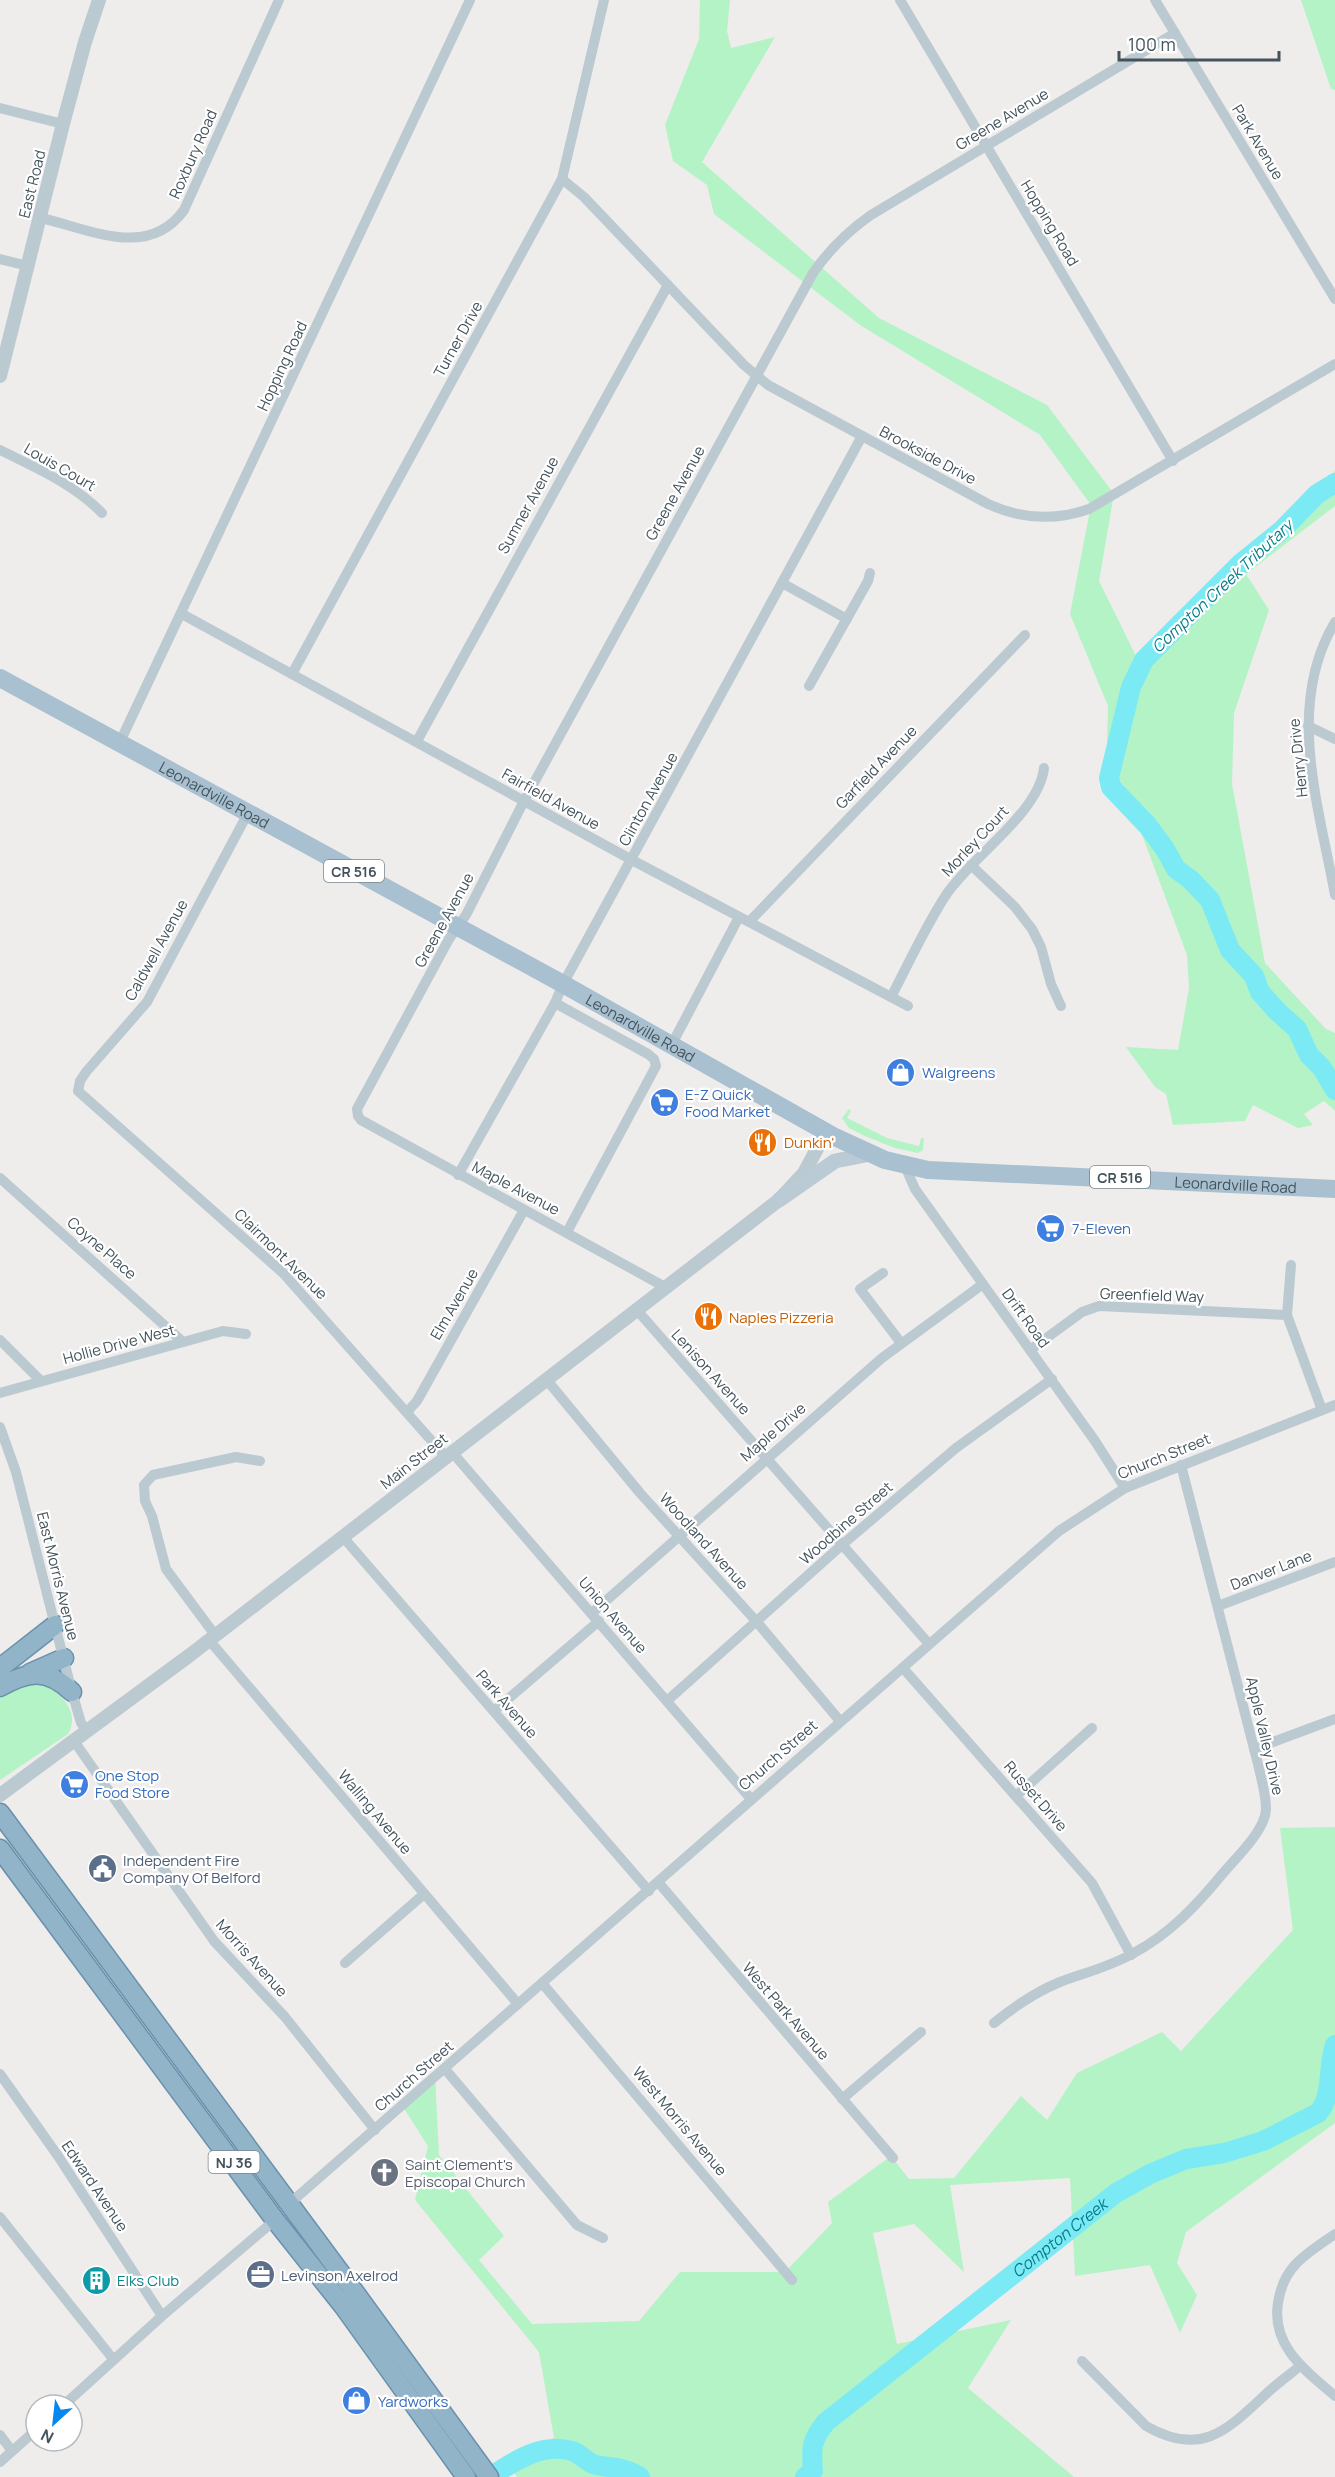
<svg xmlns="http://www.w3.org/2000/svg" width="1335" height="2477" font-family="Manrope,sans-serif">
	<rect width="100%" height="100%" fill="#efecec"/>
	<g fill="#b4f3c5">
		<path d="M 700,0 L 730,0 L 727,31 L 731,48 L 775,37 L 702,162 L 879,318 L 1047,405 L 1114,494 L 1099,581 L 1136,656 L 1335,471 L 1335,506 L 1246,574 L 1269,610 L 1234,713 L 1232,784 L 1265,963 L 1326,1029 L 1335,1033 L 1335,1111 L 1324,1101 L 1304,1114 L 1313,1125 L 1298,1128 L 1253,1105 L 1245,1121 L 1173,1125 L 1166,1094 L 1155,1087 L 1126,1047 L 1178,1050 L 1189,988 L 1187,955 L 1123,784 L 1106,784 L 1108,706 L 1070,614 L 1091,505 L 1040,435 L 860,325 L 714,214 L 707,185 L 673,161 L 665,125 L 699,39 Z"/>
		<path d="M 1301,0 L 1335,0 L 1335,90 L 1331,89 Z"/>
		<path d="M 849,1109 L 851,1111 L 847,1118 L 887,1138 L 919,1146 L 921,1138 L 924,1138 L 923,1150 L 918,1153 L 895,1148 L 865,1136 L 849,1128 L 842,1118 Z"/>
		<path d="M 41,1682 C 60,1692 81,1712 68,1734 L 0,1780 L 0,1693 L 17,1685 Z"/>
		<path d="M 1335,1827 L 1335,2123 L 1186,2232 L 1177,2263 L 1197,2295 L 1180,2333 L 1150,2265 L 1075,2276 L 1070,2178 L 950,2185 L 964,2272 L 914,2224 L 873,2233 L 897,2344 L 1011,2320 L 968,2388 L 1074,2477 L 517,2477 L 502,2457 L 554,2438 L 539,2352 L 415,2200 L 428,2146 L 401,2104 L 435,2075 L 439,2155 L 504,2236 L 479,2260 L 532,2324 L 639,2321 L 680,2272 L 785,2272 L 832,2223 L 828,2202 L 891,2156 L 909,2179 L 954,2178 L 1021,2096 L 1047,2120 L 1077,2073 L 1162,2032 L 1181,2051 L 1293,1930 L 1280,1828 Z"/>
	</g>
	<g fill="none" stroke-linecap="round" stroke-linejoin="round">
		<g stroke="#7ceaf5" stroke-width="20">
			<path d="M 1335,483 L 1317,494 L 1282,530 L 1240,564 L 1144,660 L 1131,687 L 1109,778 L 1111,787 L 1148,826 L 1165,849 L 1176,869 L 1191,880 L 1210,900 L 1230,950 L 1254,976 L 1260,992 L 1277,1011 L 1297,1029 L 1309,1055 L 1322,1068 L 1335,1090"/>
			<path d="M 490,2477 C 513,2462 542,2442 572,2451 C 580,2453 587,2463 596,2465 C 615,2469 621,2466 640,2477"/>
			<path id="s1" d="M 805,2477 L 813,2471 C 811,2449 811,2440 826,2422 L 1116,2193 L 1150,2174 L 1186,2159 L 1224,2153 L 1263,2141 L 1318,2113 C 1334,2095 1327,2067 1335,2045"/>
		</g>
		<defs>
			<g id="trunk">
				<path d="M 0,1668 L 55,1625"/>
				<path d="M 30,1673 L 64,1658"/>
				<path d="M 0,1687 C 28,1671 47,1668 72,1692"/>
				<path d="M 0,1813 L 348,2283 L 489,2477"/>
				<path d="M 0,1849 L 275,2220 L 344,2307 L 466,2477"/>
			</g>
		</defs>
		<use href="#trunk" stroke="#6991ad" stroke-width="21"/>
		<g stroke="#bbc9d1" stroke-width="10">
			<path d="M 900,0 L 1173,461"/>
			<path d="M 1155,0 L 1335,299"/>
			<path d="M 0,108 L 63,124"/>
			<path d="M 562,179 L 584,197 L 744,365 L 768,385 L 988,504 C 1021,519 1055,521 1089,509 L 1335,364"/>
			<path d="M 41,218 C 90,229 148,260 184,210 L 279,0"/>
			<path d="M 0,259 L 28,266"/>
			<path d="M 0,450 C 36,468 74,484 102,513"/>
			<path d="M 782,583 L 847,619"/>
			<path d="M 182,614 L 632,860 L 908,1006"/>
			<path d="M 1335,622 C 1285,705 1319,806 1335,895"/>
			<path d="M 292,674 L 562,179 L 604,0"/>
			<path d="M 809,686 L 868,581 L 870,573"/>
			<path d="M 1308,726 L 1335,739"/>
			<path d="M 417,741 L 668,285"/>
			<path d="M 119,744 L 470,0"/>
			<path d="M 248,813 L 147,1002 L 86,1072 L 80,1081 L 78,1091 L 283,1273 L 446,1457"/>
			<path d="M 971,865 L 1015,907 L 1032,929 L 1041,947 L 1051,984 L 1061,1006"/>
			<path d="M 749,922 L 1025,635"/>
			<path d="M 891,997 C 909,963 925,927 946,895 C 971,857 1039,813 1044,768"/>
			<path d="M 555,1003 L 648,1054 L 654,1059 L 656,1066 L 567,1232"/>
			<path d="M 672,1044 L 739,917"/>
			<path d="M 905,1166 L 915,1189 L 1095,1441 L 1125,1488"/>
			<path d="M 458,1175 L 555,1003 L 563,984 L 862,436"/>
			<path d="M 0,1178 L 183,1342"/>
			<path d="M 1291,1265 L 1287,1315 L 1322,1410"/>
			<path d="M 883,1273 L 860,1289 L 901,1343"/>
			<path d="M 665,1287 L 361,1120 L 358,1116 L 357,1109 L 449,939 L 466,915 L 524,801 L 813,273 C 829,250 848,231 871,215 L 1175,33"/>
			<path d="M 636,1309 L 929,1644"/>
			<path d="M 0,1340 L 41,1381"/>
			<path d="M 1030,1350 L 1082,1312 L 1099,1306 L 1287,1315"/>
			<path d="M 546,1379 L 640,1493 L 756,1621 L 840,1721"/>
			<path d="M 0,1393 L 223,1331 L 246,1334"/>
			<path d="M 407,1412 L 417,1401 L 524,1210"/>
			<path d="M 0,1427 L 16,1472 L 72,1692 L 81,1723 L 88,1732"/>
			<path d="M 452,1452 L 751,1799"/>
			<path d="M 343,1537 L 649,1891"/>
			<path d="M 1218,1606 L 1335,1562"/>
			<path d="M 592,1613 L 882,1358 L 983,1284"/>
			<path d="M 215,1635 L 166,1569 L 152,1516 L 145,1501 L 144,1485 L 153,1475 L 236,1457 L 260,1461"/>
			<path d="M 209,1640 L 518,2004"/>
			<path d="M 903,1668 L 1092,1883 L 1131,1955"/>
			<path d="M 668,1700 L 843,1544 L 956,1448 L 1052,1379"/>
			<path d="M 494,1711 L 599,1621"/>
			<path d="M 74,1741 L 214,1941 L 285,2017 L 375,2130"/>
			<path d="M 1254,1749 L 1335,1719"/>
			<path d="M 1016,1796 L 1092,1728"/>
			<path d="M 658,1882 L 893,2158"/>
			<path d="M 345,1963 L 424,1894"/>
			<path d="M 542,1983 L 792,2280"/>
			<path d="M 994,2023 C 1015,2006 1035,1992 1060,1982 C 1084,1973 1109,1967 1132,1954 C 1170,1934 1197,1905 1224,1872 C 1237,1857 1266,1829 1266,1809 C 1266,1794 1261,1778 1258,1764 L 1181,1465"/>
			<path d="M 445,2069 L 577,2225 L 603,2238"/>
			<path d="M 0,2074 L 58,2156 L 162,2316"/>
			<path d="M 842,2099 L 921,2032"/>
			<path d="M 289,2204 L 1059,1531 L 1125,1488 L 1335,1405"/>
			<path d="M 0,2217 L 113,2359"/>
			<path d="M 1335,2234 C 1321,2244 1306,2253 1295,2265 C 1285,2276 1280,2289 1278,2303 C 1271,2346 1306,2371 1335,2396"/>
			<path d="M 1082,2361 L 1146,2426 C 1202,2458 1227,2430 1267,2393 C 1278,2383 1289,2375 1300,2366"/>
			<path d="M 64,2405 L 162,2316 L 275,2220"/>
			<path d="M 0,2435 L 12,2451"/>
			<path d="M 0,2462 L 36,2430"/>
		</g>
		<g stroke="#bbc9d1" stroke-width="14">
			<path d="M 0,376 L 63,124 L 85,42 L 99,0"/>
			<path d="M 0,1795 L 190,1655 L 779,1200 L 804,1173 L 826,1132"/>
		</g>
		<path stroke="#bacbd6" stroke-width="15" d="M 779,1200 L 835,1161 L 871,1154"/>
		<path stroke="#a8c0cf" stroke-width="18" id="s2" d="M 0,678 L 563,984 L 835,1137 L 885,1160 L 928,1170 L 1335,1189"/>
		<use href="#trunk" stroke="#92b4c8" stroke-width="18"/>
	</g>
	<defs>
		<symbol id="shop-disc" viewBox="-11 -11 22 22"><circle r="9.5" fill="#3f7fe0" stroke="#fff"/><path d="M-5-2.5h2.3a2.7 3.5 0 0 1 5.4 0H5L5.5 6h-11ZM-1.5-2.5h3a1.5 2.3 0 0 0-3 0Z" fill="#fff"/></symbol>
		<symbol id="supermarket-disc" viewBox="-11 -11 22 22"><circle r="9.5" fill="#3f7fe0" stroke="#fff"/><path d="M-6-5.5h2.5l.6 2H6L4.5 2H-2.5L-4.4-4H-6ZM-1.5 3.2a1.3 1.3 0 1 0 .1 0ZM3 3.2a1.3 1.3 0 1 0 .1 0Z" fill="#fff"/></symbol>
		<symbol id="restaurant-disc" viewBox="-11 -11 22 22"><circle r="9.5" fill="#e8710a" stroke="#fff"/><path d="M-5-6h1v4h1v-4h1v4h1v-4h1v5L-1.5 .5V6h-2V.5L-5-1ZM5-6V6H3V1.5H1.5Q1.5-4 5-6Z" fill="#fff"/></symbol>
		<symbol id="civic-disc" viewBox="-11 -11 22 22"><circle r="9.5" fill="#5c6f8a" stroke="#fff"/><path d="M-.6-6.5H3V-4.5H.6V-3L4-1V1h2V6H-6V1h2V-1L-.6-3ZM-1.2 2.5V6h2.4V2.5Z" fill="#fff"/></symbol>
		<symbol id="church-disc" viewBox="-11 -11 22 22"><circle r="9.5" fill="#6b7280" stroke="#fff"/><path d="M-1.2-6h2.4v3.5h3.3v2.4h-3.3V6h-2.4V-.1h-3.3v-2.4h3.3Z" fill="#fff"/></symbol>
		<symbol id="office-disc" viewBox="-11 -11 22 22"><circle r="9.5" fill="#5c6f8a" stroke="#fff"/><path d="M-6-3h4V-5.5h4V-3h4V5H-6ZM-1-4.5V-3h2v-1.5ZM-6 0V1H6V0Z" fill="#fff"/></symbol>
		<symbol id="building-disc" viewBox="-11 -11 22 22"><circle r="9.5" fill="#0f9aa8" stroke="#fff"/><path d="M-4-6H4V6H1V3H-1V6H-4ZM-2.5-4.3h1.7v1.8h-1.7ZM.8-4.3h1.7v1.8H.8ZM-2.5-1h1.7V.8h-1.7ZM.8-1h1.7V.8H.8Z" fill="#fff"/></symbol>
	</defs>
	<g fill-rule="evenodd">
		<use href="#shop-disc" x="884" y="1056" width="33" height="33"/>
		<use href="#supermarket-disc" x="648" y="1086" width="33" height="33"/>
		<use href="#restaurant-disc" x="746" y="1126" width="33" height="33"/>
		<use href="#supermarket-disc" x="1034" y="1212" width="33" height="33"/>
		<use href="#restaurant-disc" x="692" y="1300" width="33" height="33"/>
		<use href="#supermarket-disc" x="58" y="1768" width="33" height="33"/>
		<use href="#civic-disc" x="86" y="1852" width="33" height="33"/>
		<use href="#church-disc" x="368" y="2156" width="33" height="33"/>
		<use href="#office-disc" x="244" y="2258" width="33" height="33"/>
		<use href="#building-disc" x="80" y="2264" width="33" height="33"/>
		<use href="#shop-disc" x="340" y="2384" width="33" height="33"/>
	</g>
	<g text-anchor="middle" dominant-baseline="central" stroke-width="4.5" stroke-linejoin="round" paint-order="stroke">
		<g fill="#fff" stroke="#7b878d" stroke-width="1.5">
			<rect x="324" y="860" width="60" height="22" rx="4.5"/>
			<rect x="1090" y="1166" width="60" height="22" rx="4.5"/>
			<rect x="208.5" y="2151" width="51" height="22" rx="4.5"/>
		</g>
		<g font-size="14" font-weight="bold" fill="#43535c">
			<text x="354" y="871">CR 516</text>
			<text x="1120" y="1177">CR 516</text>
			<text x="234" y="2162">NJ 36</text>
		</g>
		<g font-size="15" fill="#43535c" stroke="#fff">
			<text transform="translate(1002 119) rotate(-31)">Greene Avenue</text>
			<text transform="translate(1258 142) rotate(59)">Park Avenue</text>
			<text transform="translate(193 154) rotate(-66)">Roxbury Road</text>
			<text transform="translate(32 184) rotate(-76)">East Road</text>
			<text transform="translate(1050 223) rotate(59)">Hopping Road</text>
			<text transform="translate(458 339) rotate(-61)">Turner Drive</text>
			<text transform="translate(282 366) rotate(-65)">Hopping Road</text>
			<text transform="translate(928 455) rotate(28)">Brookside Drive</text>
			<text transform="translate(60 467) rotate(30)">Louis Court</text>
			<text transform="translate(675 493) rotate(-61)">Greene Avenue</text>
			<text transform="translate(528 505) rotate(-61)">Sumner Avenue</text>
			<text transform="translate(1298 758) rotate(-96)">Henry Drive</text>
			<text transform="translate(876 767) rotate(-46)">Garfield Avenue</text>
			<text stroke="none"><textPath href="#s2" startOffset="244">Leonardville Road</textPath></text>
			<text transform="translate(551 799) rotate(29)">Fairfield Avenue</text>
			<text transform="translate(648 799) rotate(-61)">Clinton Avenue</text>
			<text transform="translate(975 841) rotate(-47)">Morley Court</text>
			<text transform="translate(444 920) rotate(-61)">Greene Avenue</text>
			<text transform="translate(156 950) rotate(-61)">Caldwell Avenue</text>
			<text stroke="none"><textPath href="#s2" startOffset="730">Leonardville Road</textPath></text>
			<text stroke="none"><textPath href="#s2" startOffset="1360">Leonardville Road</textPath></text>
			<text transform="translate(516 1188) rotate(28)">Maple Avenue</text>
			<text transform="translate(102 1248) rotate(41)">Coyne Place</text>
			<text transform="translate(281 1254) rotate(44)">Clairmont Avenue</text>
			<text transform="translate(1152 1295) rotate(2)">Greenfield Way</text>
			<text transform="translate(454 1304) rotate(-60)">Elm Avenue</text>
			<text transform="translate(1026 1318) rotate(54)">Drift Road</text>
			<text transform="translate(119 1344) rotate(-15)">Hollie Drive West</text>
			<text transform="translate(711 1372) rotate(48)">Lenison Avenue</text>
			<text transform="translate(773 1432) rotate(-41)">Maple Drive</text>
			<text transform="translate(1164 1456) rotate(-22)">Church Street</text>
			<text transform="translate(414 1461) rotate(-38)">Main Street</text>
			<text transform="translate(846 1523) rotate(-41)">Woodbine Street</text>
			<text transform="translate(704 1541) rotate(48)">Woodland Avenue</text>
			<text transform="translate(1271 1570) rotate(-21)">Danver Lane</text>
			<text transform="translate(58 1576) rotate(76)">East Morris Avenue</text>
			<text transform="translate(613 1615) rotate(49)">Union Avenue</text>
			<text transform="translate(507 1704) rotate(49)">Park Avenue</text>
			<text transform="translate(1265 1736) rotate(77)">Apple Valley Drive</text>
			<text transform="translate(778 1755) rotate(-41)">Church Street</text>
			<text transform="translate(1036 1796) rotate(49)">Russet Drive</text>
			<text transform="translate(375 1812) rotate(50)">Walling Avenue</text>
			<text transform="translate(252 1958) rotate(48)">Morris Avenue</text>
			<text transform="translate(786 2011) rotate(49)">West Park Avenue</text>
			<text transform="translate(414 2076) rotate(-41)">Church Street</text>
			<text transform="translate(680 2121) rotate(50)">West Morris Avenue</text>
			<text transform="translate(95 2186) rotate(56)">Edward Avenue</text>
		</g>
		<g font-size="15" fill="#366cbe" stroke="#fff" text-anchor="start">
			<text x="922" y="1072">Walgreens</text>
			<text x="685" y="1094">E-Z Quick<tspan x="685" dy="17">Food Market</tspan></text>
			<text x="1072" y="1228">7-Eleven</text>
			<text x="95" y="1775">One Stop<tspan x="95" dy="17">Food Store</tspan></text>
			<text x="378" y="2401">Yardworks</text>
		</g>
		<g font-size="15" fill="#c56008" stroke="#fff" text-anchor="start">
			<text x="784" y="1142">Dunkin'</text>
			<text x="729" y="1317">Naples Pizzeria</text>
		</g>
		<g font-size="15" fill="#4e5e75" stroke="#fff" text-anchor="start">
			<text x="123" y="1860">Independent Fire<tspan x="123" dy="17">Company Of Belford</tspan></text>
			<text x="281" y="2275">Levinson Axelrod</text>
		</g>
		<g font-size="15" fill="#5b616d" stroke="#fff" text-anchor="start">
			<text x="405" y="2164">Saint Clement's<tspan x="405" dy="17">Episcopal Church</tspan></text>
		</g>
		<g font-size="15" fill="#0d838f" stroke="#fff" text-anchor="start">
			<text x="117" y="2280">Elks Club</text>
		</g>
		<g font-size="16" font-style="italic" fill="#047d89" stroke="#fff">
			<text transform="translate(1222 586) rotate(-43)">Compton Creek Tributary</text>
			<text stroke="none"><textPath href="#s1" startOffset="360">Compton Creek</textPath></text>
		</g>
	</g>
	<g transform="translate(54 2423) rotate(207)"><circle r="28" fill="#ffffff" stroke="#b4babe" stroke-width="1.5"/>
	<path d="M0-4.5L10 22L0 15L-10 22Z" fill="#0587f0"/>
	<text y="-9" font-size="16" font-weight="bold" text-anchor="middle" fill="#43535c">N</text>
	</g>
	<path d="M1119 51v9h160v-9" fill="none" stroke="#43535c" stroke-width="3"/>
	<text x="1128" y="51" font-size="18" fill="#43535c" stroke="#ffffff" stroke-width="4.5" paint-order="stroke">100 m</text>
</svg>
